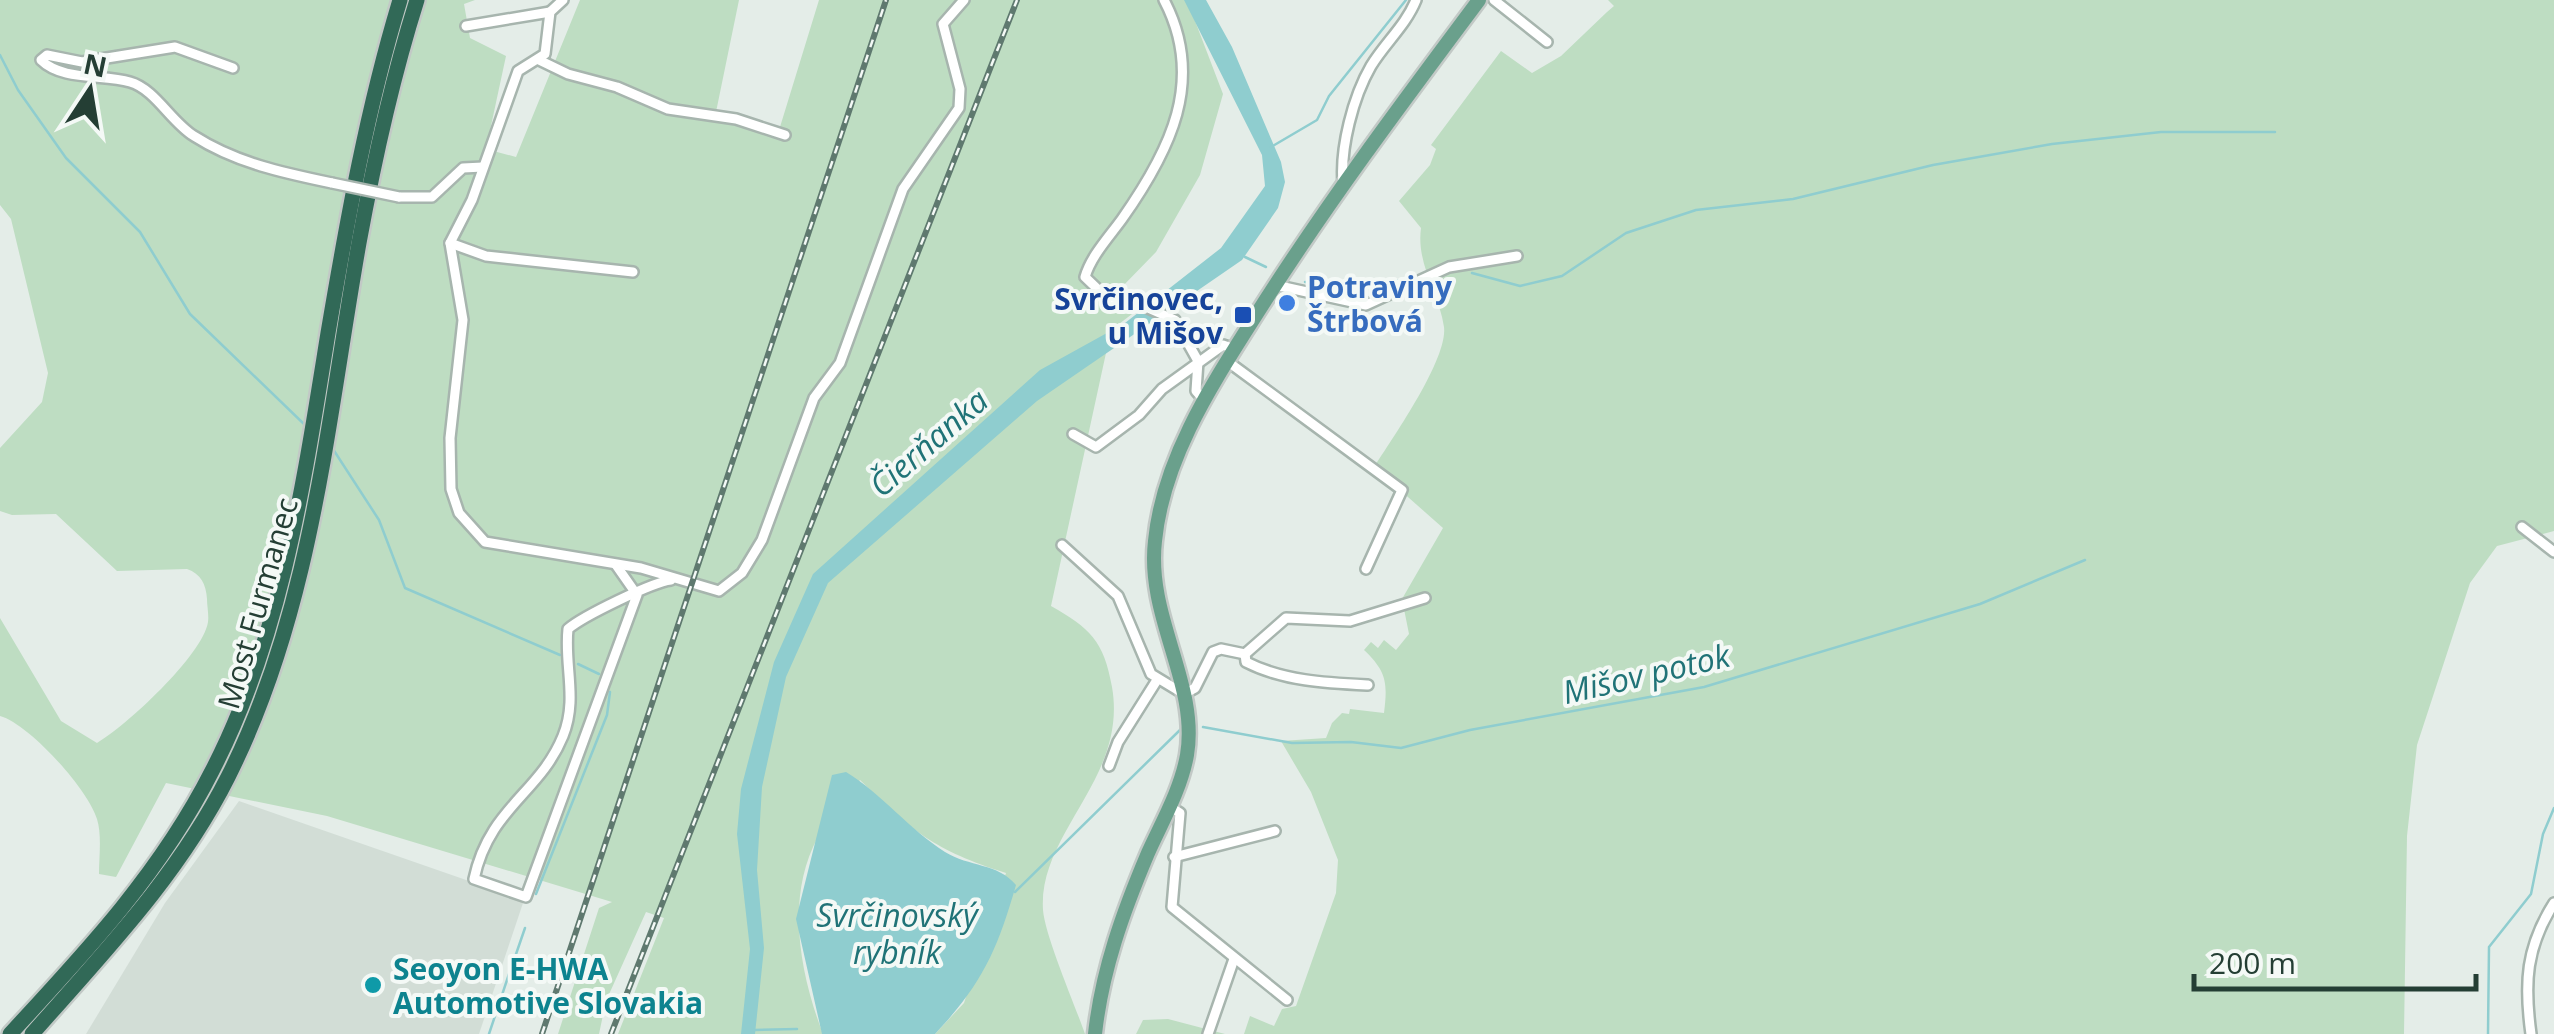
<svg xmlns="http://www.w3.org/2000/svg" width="2554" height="1034" font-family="'Open Sans',sans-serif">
	<rect width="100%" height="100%" fill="#e4ede8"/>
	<path fill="#d2ddd6" d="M 239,801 L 524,900 L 479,1034 L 86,1034 L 165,903 Z"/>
	<g fill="#beddc2">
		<path d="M 0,0 L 475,0 L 464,4 L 470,38 L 506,56 L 486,149 L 516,157 L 580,0 L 739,0 L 716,112 L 780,127 L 819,0 L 1187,0 L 1223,94 L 1200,175 L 1156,252 L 1120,289 L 1118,302 L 1140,308 L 1111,330 L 1051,606 C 1090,628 1104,641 1112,687 C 1128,779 1038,832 1043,910 C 1045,936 1075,1005 1085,1034 L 935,1034 L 964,1003 L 1006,873 C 934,850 913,832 860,780 C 846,799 829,817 818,837 C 785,897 800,974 823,1034 L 618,1034 L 664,918 L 646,912 L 606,1001 L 599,1034 L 558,1034 L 599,908 L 612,902 L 327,816 L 166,783 L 116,877 L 99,874 C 99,857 102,835 97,819 C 88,789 29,724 0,716 L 0,618 L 61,721 L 97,743 C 125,727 203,655 208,622 C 209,615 207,606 207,599 C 206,584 201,574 187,569 L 117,571 L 56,514 L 12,515 L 0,511 L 0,448 L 42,402 L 48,373 L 11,219 L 0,205 Z"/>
		<path d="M 1608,0 L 2554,0 L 2554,531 L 2497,546 L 2470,583 L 2417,745 L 2407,836 L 2404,1034 L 1244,1034 L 1250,1016 L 1274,1026 L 1282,1009 L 1296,1006 L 1336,893 L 1338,860 L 1311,792 L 1281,741 L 1326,738 L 1332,723 L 1342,713 L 1349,714 L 1350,709 L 1384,713 C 1388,682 1386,671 1364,650 L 1371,642 L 1378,648 L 1384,640 L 1396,650 L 1409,634 L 1402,599 L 1443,528 L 1374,467 C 1392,439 1448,359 1444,327 C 1439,292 1416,265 1421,228 L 1399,201 L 1430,165 L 1436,149 L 1431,145 L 1501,51 L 1532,73 L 1561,56 L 1607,12 L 1614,6 Z"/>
		<path d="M 1168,1019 L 1225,1034 L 1136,1034 L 1143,1020 Z"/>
	</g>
	<g fill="#8fcdcf">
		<path d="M 1184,0 L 1206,0 L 1232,47 L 1281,162 L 1285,182 L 1278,208 L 1242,260 L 1037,401 L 828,583 L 786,677 L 762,787 L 757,870 L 764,948 L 755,1034 L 741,1034 L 750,949 L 737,834 L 741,789 L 774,662 L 813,574 L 1040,370 L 1125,323 L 1221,248 L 1265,186 L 1262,155 Z"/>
		<path d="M 846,772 C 882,794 909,829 945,852 C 969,867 998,863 1016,885 C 997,951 982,984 935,1034 L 822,1034 L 796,919 L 832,775 Z"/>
	</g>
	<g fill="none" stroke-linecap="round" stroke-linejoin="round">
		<g stroke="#8fcdcf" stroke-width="2.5">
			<path d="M 0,55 L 18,90 L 66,158 L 140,232 L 190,314 L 305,425"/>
			<path d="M 1271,147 L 1317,120 L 1329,96 L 1406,0"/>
			<path d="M 1245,257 L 1266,267"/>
			<path d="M 1472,273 L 1520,286 L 1562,276 L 1626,233 L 1696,210 L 1793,199 L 1933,165 L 2052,144 L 2161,132 L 2275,132"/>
			<path d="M 1305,282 L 1350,287 L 1415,278"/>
			<path d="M 331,446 L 379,520 L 405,588 L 560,655"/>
			<path d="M 578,664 L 599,674"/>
			<path d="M 1203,727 L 1292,743 L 1351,742 L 1401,748 L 1470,730 L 1704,687 L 1980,604 L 2085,560"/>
			<path d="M 1015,892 L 1181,729"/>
			<path d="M 536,894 L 607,715 L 610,692"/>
			<path d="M 515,957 L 525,928"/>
			<path d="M 754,1030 L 797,1029"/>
			<path d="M 489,1034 L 509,974"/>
			<path d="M 2488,1034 L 2489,947 L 2531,894 L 2543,834 L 2554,808"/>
		</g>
		<defs>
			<g id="street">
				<path d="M 563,0 L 550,12 L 545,54 L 518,71 L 472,200 L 450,243 L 463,320 L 450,438 L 451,489 L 459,513 L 485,542 L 641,568 L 719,591 L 742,573 L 762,540 L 814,398 L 840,363 L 903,189 L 959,108 L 960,89 L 943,24 L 964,0"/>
				<path d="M 1164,0 C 1206,80 1170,151 1122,219 C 1109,237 1091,256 1085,277 L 1107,298 L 1130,300 L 1175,320 L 1198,361 L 1196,391 L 1205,401"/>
				<path d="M 1494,0 L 1547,42"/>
				<path d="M 466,26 L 550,12"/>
				<path d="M 539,60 L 568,74 L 617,87 L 668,109 L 736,119 L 785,135"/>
				<path d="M 233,68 L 175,47 L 82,62 L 47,55 L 41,60 C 62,81 103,74 130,82 C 155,89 171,122 194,136 C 236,163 284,173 332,183"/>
				<path d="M 1343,183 C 1340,148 1353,97 1371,66 C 1385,43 1406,25 1416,0"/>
				<path d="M 399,197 L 432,197 L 463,168 L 483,167"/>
				<path d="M 450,243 L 486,256 L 633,272"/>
				<path d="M 1275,285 L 1366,305 L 1449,267 L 1517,256"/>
				<path d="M 1227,361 L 1402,490 L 1366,569"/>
				<path d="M 1073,434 L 1096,447 L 1139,415 L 1162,389 L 1223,345 L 1235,349"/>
				<path d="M 2522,527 L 2554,552"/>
				<path d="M 1062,545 L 1118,596 L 1151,674 L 1184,694 L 1195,688 L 1213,652 L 1221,649 L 1245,654 L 1286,618 L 1350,621 L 1425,598"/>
				<path d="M 616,565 L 637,595 L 526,897 L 474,879 C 489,808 540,793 563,736 C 578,699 564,666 568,629 C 583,616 653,582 671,580"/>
				<path d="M 1245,654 L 1246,662 C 1283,681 1327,683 1368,685"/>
				<path d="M 1109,766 L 1118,742 L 1157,680"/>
				<path d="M 1169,806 L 1180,813 L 1172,907 L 1287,1000"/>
				<path d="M 1174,857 L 1275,831"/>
				<path d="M 1208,1034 L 1234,959"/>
				<path d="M 2531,1034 C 2524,983 2526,947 2554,903"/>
			</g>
			<path id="primary" d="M 1095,1034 C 1102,970 1123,912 1148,853 C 1162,822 1181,789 1187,755 C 1199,684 1146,617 1155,541 C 1163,458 1213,383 1256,315 C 1325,206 1402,103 1479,0"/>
			<g id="highway">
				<path d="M 10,1034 C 86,952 161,872 212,771 C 282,636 304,481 328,333 C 347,221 367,109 400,0"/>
				<path d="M 32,1034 C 104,952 178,876 228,777 C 312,610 327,423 359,243 C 374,161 392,79 417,0"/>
			</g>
		</defs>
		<use href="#street" stroke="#a7b5ae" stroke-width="14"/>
		<use href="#primary" stroke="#c2c9c6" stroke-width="19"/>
		<use href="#highway" stroke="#c2c9c6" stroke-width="20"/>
		<use href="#street" stroke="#fff" stroke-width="9"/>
		<use href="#primary" stroke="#6aa08c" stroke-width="14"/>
		<use href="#highway" stroke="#316957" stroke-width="15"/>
		<defs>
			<g id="rail">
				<path d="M 542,1034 L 886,0"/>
				<path d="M 611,1034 L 1017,0"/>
			</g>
		</defs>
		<use href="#rail" stroke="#5f796f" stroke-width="6"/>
		<use href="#rail" stroke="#f4f9f6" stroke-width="2.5" stroke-dasharray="8" stroke-linecap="butt"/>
		<defs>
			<path id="street-bridge" d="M 332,183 L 399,197"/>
		</defs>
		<use href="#street-bridge" stroke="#a7b5ae" stroke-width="14" stroke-linecap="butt"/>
		<use href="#street-bridge" stroke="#fff" stroke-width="9"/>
	</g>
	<circle fill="#3f7fe0" stroke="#f4f9f6" stroke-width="4" cx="1287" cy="303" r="10"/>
	<rect fill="#1a4fb4" stroke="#f4f9f6" stroke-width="4" x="1233" y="305" width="20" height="20" rx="5"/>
	<circle fill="#0f9aa8" stroke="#f4f9f6" stroke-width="4" cx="373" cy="985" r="10"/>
	<g text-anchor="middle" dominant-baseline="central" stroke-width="8" stroke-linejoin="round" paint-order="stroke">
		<g font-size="30" font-weight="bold" fill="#366cbe" stroke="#f4f9f6" text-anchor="start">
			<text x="1307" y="286">Potraviny<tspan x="1307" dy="34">Štrbová</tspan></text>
		</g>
		<g font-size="30" font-weight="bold" fill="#164399" stroke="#f4f9f6" text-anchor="end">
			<text x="1223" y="298">Svrčinovec,<tspan x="1223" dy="34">u Mišov</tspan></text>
		</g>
		<g font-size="30" fill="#243e34" stroke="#f4f9f6">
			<text transform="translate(257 603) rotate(-74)">Most Furmanec</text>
		</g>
		<g font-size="30" font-weight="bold" fill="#0d838f" stroke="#f4f9f6" text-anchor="start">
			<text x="393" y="968">Seoyon E-HWA<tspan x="393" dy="34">Automotive Slovakia</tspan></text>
		</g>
		<g font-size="32" font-style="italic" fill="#207377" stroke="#f4f9f6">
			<text transform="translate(928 442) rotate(-41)">Čierňanka</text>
			<text transform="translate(1646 673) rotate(-13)">Mišov potok</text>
			<text x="897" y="914">Svrčinovský<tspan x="897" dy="37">rybník</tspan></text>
		</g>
	</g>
	<g transform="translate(90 90) rotate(12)" stroke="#f4f9f6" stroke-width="8" paint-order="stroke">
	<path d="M0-8L18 38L0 25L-18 38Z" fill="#243e34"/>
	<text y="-15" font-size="28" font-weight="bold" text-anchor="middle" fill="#243e34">N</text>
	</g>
	<path d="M2194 974v15h282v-15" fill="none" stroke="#243e34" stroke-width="5"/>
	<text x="2209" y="974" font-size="30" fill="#243e34" stroke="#f4f9f6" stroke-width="8" paint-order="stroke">200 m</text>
</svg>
